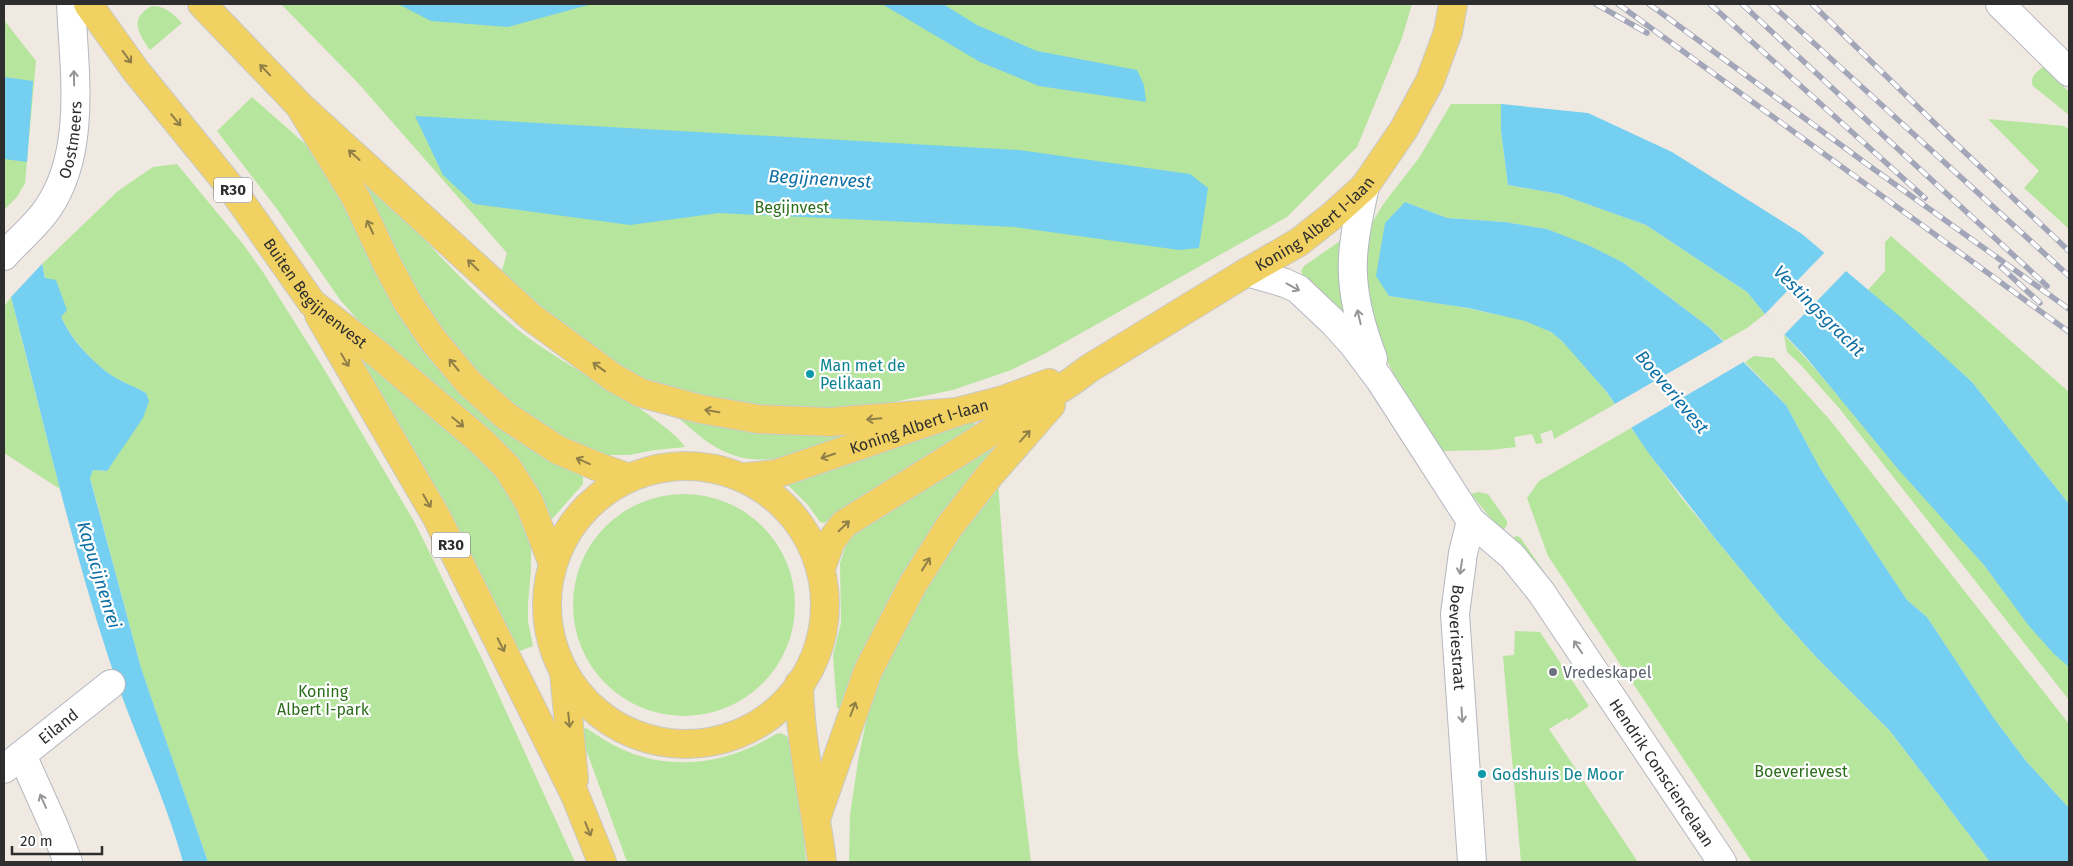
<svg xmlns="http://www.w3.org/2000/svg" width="2073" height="866" font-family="'Fira Sans',sans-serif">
	<rect width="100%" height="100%" fill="#efe9e1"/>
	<g fill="#b6e59e">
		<path d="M 281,4 L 1412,4 L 1402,38 L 1357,147 L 1287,217 L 1044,354 L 1011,370 L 953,390 L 879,405 L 817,412 L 713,402 L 639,379 L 603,356 L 501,274 L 507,253 L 358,83 Z"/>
		<path d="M 152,6 C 166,6 173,14 182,23 L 150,50 C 139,34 128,18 152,6 Z"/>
		<path d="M 4,20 L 36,61 L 25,183 L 17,197 L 4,210 Z"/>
		<path d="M 2044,66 L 2069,92 L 2069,115 L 2033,86 C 2029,77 2037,72 2044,66 Z"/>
		<path d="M 252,97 L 312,150 L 522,442 L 583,477 L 583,484 L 553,518 L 550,520 L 357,319 L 341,301 L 277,209 L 217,131 Z"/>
		<path d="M 1451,104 L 1501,104 L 1501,131 L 1508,185 L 1559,194 L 1646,225 L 1747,292 L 1765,314 L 1747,328 L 1724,341 L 1710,328 L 1624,263 L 1547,229 L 1505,222 L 1447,218 L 1405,202 L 1389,296 C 1425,301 1460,306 1494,314 C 1514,318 1536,321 1552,333 C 1573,348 1600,382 1615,404 L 1554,439 L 1552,430 L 1540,434 L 1543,443 L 1536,444 L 1532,434 L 1514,437 L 1516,447 L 1490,450 L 1443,451 L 1391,369 L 1383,352 L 1365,284 L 1368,234 L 1373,221 L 1384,203 L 1419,158 Z"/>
		<path d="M 1988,119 L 2064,126 L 2069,130 L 2069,229 L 2024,188 L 2039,171 Z"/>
		<path d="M 177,164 L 243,244 L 263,272 L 321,364 L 415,523 L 483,661 L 575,862 L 208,862 L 141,668 L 90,477 L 93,470 L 107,471 L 115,458 L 146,393 C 134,386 119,381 108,373 C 73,347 51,307 42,264 L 118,191 L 153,167 Z"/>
		<path d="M 370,187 L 378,190 C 427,241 473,296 530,339 C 571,369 617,390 657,421 C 667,429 678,437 685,447 L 655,450 L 629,455 L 601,455 L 580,449 L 500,400 L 426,317 L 364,190 Z"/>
		<path d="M 1891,236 L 2069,392 L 2069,504 L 1972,382 L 1868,290 L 1885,271 L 1885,242 Z"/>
		<path d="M 1340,241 L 1342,241 L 1347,317 L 1303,276 L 1301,271 L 1304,266 Z"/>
		<path d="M 11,297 L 60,489 L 4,453 L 4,307 Z"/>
		<path d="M 1784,335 C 1825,377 1860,424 1898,468 C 1926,501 1957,532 1984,565 C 2012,600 2035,638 2069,667 L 2069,700 L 1839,408 L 1799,363 L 1787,352 Z"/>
		<path d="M 1754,356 L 1774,358 L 1830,420 L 2069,724 L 2069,808 L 2026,761 L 1993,717 L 1927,617 L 1907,600 L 1821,470 L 1786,405 L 1745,362 Z"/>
		<path d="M 365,360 L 479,455 L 509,489 L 531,540 L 531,570 L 528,604 L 528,622 L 533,646 L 517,652 L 426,471 L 364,365 Z"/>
		<path d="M 672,413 L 861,431 C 817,447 767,474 721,450 C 704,442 687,424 672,413 Z"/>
		<path d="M 1029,420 L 843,710 L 837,708 L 833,655 L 841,623 L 840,563 L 846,545 L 851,535 Z"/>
		<path d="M 974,421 L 976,427 L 968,433 L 824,523 L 820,522 L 808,505 L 788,485 L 788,482 Z"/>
		<path d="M 1631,428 L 1680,496 L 1780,617 L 1817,658 L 1890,731 L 1990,862 L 1752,862 L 1548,556 L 1527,498 L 1539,481 Z"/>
		<path d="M 998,482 L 1018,754 L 1031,862 L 849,862 L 850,815 L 859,755 L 870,704 L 884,663 L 943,555 Z"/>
		<path d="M 1478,492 L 1488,494 L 1507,521 L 1507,525 L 1502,532 L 1471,494 Z"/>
		<circle cx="684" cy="605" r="111"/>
		<path d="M 1516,536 L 1520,537 L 1565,602 L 1561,605 L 1511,540 Z"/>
		<path d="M 1515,631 L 1540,632 L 1589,706 L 1569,720 L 1567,718 L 1549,729 L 1638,862 L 1521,862 L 1503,656 L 1514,655 Z"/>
		<path d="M 586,728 C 599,736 611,745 626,751 C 676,772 731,762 776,734 L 780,733 L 787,736 L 797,767 L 806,862 L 627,862 L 580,733 L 583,729 Z"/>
	</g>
	<g fill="#75cff0">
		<path d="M 398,4 L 592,4 L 508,27 L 431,21 Z"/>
		<path d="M 882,4 L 943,4 L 977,25 L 1037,51 L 1137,70 L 1144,85 L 1146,102 L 1039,86 L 980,62 Z"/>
		<path d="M 4,77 L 33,81 L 27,162 L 4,159 Z"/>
		<path d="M 1501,104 L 1588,113 L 1672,152 L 1802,234 L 1904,320 L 1972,382 L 2069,504 L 2069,667 L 2054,654 L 2029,626 L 1984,565 L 1898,469 L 1805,356 L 1765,314 L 1747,292 L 1646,225 L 1559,194 L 1508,185 L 1501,131 Z"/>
		<path d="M 415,116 L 1019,150 L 1190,174 L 1208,188 L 1199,248 L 1179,250 L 1015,227 L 719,213 L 630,225 L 474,204 L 443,175 Z"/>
		<path d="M 1405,202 L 1447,218 L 1505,222 L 1547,229 L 1590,246 L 1624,263 L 1710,328 L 1786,405 L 1821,470 L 1907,600 L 1927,617 L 1993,717 L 2026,761 L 2069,808 L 2069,862 L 1990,862 L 1890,731 L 1817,658 L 1780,617 L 1714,537 L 1650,455 L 1606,391 L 1562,341 L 1551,332 L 1525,321 L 1468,308 L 1389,296 L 1376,276 L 1385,223 Z"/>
		<path d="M 42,264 L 45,278 L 56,280 L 67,310 L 61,317 C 71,339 89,358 108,373 C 119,381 134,386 146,393 L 149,401 L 143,418 L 107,471 L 93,470 L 90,478 L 141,668 L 208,862 L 183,862 C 164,793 131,728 109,659 C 70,541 43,418 11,297 Z"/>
	</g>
	<g fill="#efe9e1">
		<path d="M 1826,251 L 1848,269 L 1784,335 L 1765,314 Z"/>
		<path d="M 1726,340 L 1747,360 L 1629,429 L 1613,405 Z"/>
	</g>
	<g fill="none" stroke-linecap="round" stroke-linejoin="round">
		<defs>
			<g id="minor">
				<path d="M 2000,4 L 2069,72"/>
				<path d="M 1365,186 C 1360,210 1354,234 1353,258 C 1351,293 1361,327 1373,359"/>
				<path id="s1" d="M 4,256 C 18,240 36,226 48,208 C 87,151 74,69 71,4"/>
				<path id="s2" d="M 1247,272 L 1285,283 L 1298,289 L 1334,323 L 1353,344 L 1380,380 L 1471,521 L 1512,556 L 1541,592 L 1722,862"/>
				<path id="s3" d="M 1471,521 L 1463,553 L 1455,614 L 1472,862"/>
				<path d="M 22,755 L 53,824 L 68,862"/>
				<path id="s4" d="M 4,769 L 111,684"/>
			</g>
			<g id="major">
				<path id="s5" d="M 88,4 L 136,71 L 232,189 L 312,303 L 379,355 L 481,441 L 507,467 L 529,502 L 553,564"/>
				<path d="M 202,4 L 299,105 L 356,198 L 387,264 L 408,303 L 433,340 L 469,383 L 506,416 L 558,450 L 596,466 L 629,478"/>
				<path d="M 299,105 L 531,317 L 614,378 L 641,393 L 700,409 L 758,419 L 829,422 L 957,412"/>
				<path d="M 319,315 L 437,518 L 575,795 L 602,862"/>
				<circle cx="686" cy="605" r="139"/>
				<path id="s6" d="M 746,477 L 776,474 L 957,412 L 1003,400 L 1049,383"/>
				<path id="s7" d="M 821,568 L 831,541 L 844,524 L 1068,384 L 1090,368 L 1247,272 L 1299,242 L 1332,216 L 1365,186 L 1404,129 L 1430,81 L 1448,32 L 1453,4"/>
				<path d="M 564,672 L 574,779"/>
				<path d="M 799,684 C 800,744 815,803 822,862"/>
				<path d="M 817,816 L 868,671 L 913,584 L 949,527 L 989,476 L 1051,405"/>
			</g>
		</defs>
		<use href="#minor" stroke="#b4b7c1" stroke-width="30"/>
		<use href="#major" stroke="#c9c9c9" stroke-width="30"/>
		<use href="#minor" stroke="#fff" stroke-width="28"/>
		<use href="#major" stroke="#f2d163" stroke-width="28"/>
		<defs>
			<g id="rail">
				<path d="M 1596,4 L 1647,33"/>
				<path d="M 1618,4 L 2069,332"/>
				<path d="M 1649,4 L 1875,170 L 2069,309"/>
				<path d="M 1710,4 L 1925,198"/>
				<path d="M 1742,4 L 1873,126 L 2047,286"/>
				<path d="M 1771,4 L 2069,276"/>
				<path d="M 1812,4 L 1954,142 L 2069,251"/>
				<path d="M 2001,267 L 2040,303"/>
			</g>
		</defs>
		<use href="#rail" stroke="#a3a6b8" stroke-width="5.5"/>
		<use href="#rail" stroke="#fff" stroke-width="4" stroke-dasharray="11" stroke-linecap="butt"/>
	</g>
	<defs><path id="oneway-shaft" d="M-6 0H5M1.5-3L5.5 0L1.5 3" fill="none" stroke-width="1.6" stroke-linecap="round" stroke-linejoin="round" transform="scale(1.25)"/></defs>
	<g stroke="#908048">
		<use href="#oneway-shaft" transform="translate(127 57) rotate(54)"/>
		<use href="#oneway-shaft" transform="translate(265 70) rotate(-134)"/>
		<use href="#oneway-shaft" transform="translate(176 120) rotate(50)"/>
		<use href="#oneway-shaft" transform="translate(354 155) rotate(-138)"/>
		<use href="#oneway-shaft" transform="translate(370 227) rotate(-115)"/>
		<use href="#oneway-shaft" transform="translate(473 265) rotate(-136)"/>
		<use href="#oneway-shaft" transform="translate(345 360) rotate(60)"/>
		<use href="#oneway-shaft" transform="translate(454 365) rotate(-130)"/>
		<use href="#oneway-shaft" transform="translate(599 367) rotate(-144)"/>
		<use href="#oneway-shaft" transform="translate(712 411) rotate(-171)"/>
		<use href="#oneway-shaft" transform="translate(874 419) rotate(175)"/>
		<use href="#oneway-shaft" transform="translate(458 422) rotate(40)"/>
		<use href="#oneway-shaft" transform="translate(1025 436) rotate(-48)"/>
		<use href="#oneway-shaft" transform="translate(828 456) rotate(161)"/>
		<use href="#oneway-shaft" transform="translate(583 461) rotate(-156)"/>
		<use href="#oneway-shaft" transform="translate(427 501) rotate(60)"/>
		<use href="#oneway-shaft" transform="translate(844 526) rotate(-44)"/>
		<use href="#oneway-shaft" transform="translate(926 564) rotate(-58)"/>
		<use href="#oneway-shaft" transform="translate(501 645) rotate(63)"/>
		<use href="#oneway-shaft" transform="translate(853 709) rotate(-69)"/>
		<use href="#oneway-shaft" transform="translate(569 720) rotate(84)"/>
		<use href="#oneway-shaft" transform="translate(588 829) rotate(68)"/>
	</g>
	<g stroke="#969696">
		<use href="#oneway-shaft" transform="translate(74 78) rotate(-91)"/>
		<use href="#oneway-shaft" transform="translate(1293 287) rotate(29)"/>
		<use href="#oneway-shaft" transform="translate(1359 317) rotate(-103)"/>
		<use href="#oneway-shaft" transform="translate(1461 567) rotate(99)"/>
		<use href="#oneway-shaft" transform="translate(1578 647) rotate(-124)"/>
		<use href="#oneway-shaft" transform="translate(1462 715) rotate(86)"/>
		<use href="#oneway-shaft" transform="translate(43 801) rotate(-114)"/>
	</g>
	<g fill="#0f9aa8" stroke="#fff" stroke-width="2">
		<circle cx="810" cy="374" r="5"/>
		<circle cx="1482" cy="774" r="5"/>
	</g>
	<circle fill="#6b7280" stroke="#fff" stroke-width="2" cx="1553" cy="672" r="5"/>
	<g text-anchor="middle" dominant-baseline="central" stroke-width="4.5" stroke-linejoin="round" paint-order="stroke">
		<g fill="#fff" stroke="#6d6d6d" stroke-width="1">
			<rect x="214" y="177.5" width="38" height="25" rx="4"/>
			<rect x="432" y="532.5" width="38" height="25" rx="4"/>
		</g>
		<g font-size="15" font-weight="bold" fill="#2e2e2e">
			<text x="233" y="190">R30</text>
			<text x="451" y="545">R30</text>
		</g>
		<g font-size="16" fill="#2e2e2e" stroke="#fff">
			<text stroke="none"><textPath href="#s1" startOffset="138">Oostmeers</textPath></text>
			<text stroke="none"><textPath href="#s7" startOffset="609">Koning Albert I-laan</textPath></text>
			<text stroke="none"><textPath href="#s5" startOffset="369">Buiten Begijnenvest</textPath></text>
			<text stroke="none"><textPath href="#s6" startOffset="181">Koning Albert I-laan</textPath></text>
			<text stroke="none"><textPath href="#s3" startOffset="118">Boeveriestraat</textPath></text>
			<text stroke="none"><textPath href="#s4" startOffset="69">Eiland</textPath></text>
			<text stroke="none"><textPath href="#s2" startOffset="662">Hendrik Consciencelaan</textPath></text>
		</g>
		<g font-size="16" fill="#2c6e1b" stroke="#fff">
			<text x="792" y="207">Begijnvest</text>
			<text x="323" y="691">Koning<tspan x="323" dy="18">Albert I-park</tspan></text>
			<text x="1801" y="771">Boeverievest</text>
		</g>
		<g font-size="16" fill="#0d838f" stroke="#fff" text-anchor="start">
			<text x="820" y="365">Man met de<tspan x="820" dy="18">Pelikaan</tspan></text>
			<text x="1492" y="774">Godshuis De Moor</text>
		</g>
		<g font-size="16" fill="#5b616d" stroke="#fff" text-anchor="start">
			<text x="1563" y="672">Vredeskapel</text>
		</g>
		<g font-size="18" font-style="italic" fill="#0d6fa3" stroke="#fff">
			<text transform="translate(820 179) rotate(3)">Begijnenvest</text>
			<text transform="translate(1819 311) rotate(45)">Vestingsgracht</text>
			<text transform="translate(1672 392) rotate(50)">Boeverievest</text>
			<text transform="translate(99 575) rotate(73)">Kapucijnenrei</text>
		</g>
	</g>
	<rect width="2073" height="866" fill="none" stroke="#2e2e2e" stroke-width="10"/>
	<path d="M12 846v8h90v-8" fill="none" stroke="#2e2e2e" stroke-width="2.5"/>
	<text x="20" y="846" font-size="15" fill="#2e2e2e" stroke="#ffffff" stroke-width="4" paint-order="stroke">20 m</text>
</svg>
